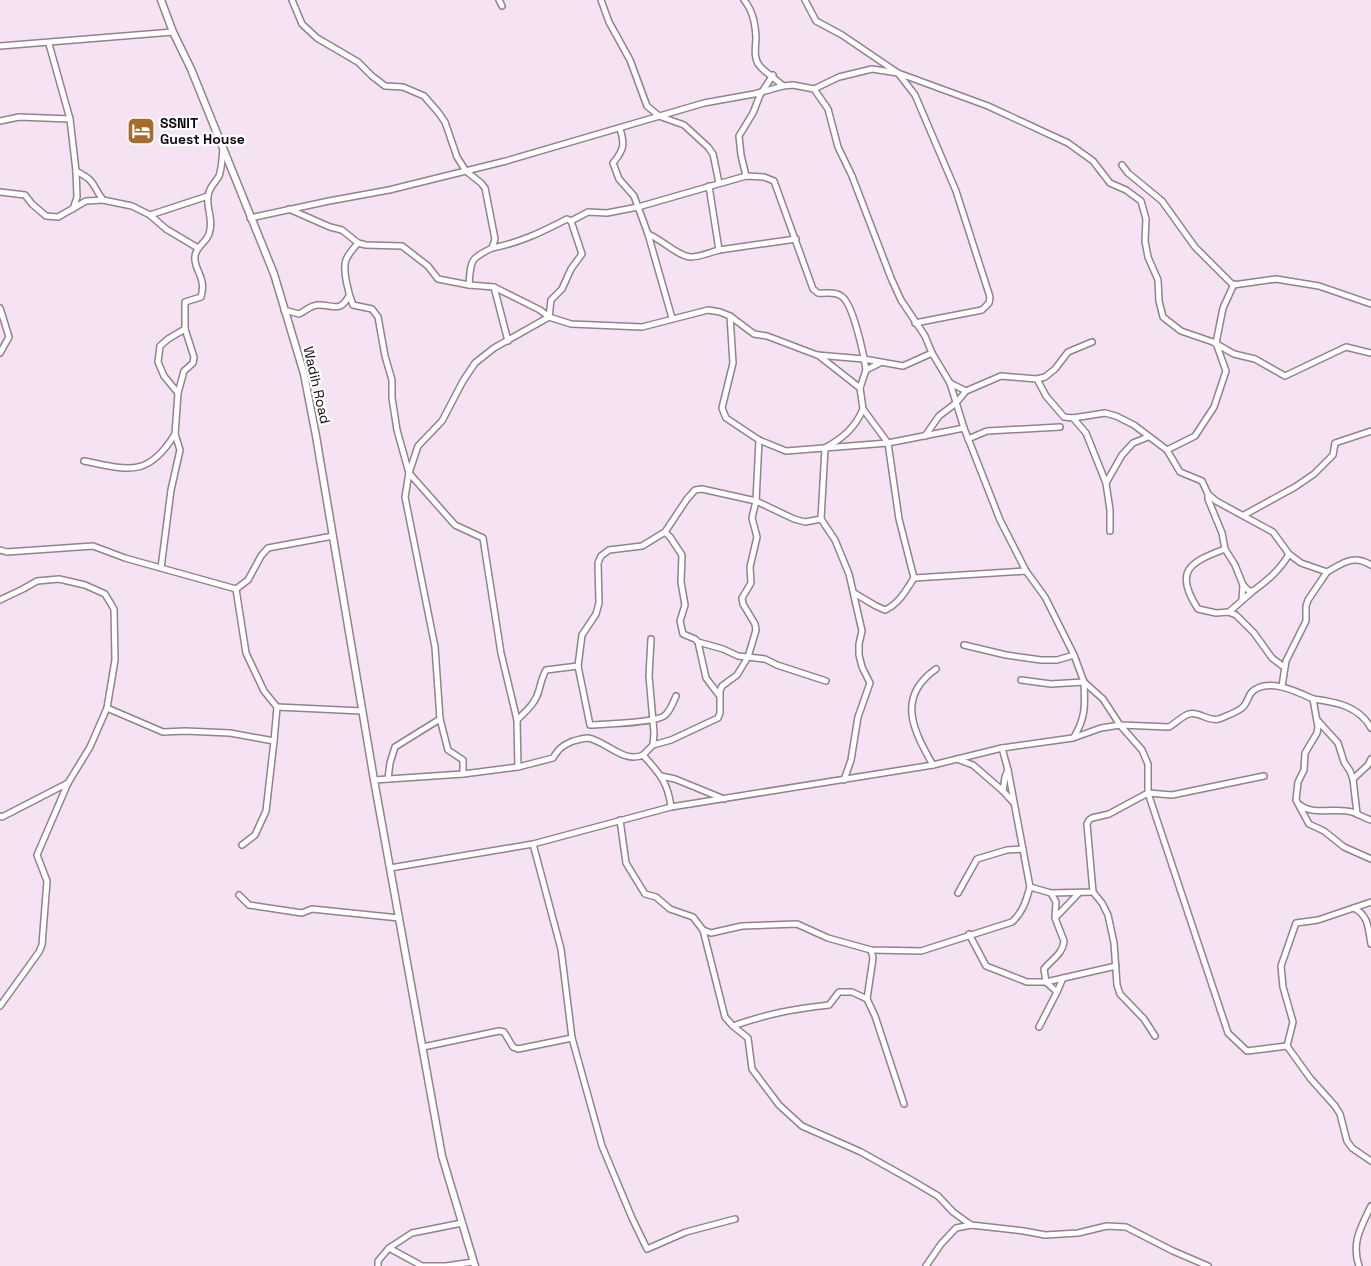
<svg xmlns="http://www.w3.org/2000/svg" width="1371" height="1266" font-family="'Space Grotesk',sans-serif">
	<rect width="100%" height="100%" fill="#f5e2f2"/>
	<g fill="none" stroke-linecap="round" stroke-linejoin="round">
		<defs>
			<g id="minor">
				<path d="M 292,0 L 302,24 L 317,38 L 358,62 L 372,76 L 385,86 L 403,87 L 424,96 L 438,112 L 445,122 L 457,157 L 466,171 L 481,183 L 485,188 L 495,239 L 492,248 C 469,259 471,261 469,285"/>
				<path d="M 499,0 L 502,6"/>
				<path d="M 601,0 L 609,22 L 630,60 L 647,106 L 659,116 L 684,125 L 708,147 L 713,154 L 719,183"/>
				<path d="M 744,0 C 753,11 755,23 756,37 C 756,46 753,57 759,65 C 762,70 777,80 783,86"/>
				<path d="M 805,0 L 816,21 L 842,35 L 898,73 L 915,95 L 956,191 L 990,297 L 989,303 L 982,310 L 915,323"/>
				<path d="M 49,44 L 70,119 L 76,171 L 77,197 L 73,209"/>
				<path d="M 0,46 L 173,32"/>
				<path d="M 814,89 L 828,109 L 838,147 L 852,176 L 891,278 L 901,300 L 925,336 L 932,353 L 950,383 L 964,428 L 1000,520 L 1026,571 L 1045,597 L 1074,655 L 1084,682 L 1103,699 L 1120,725 L 1142,750 L 1148,764 L 1148,793 L 1228,1033 L 1247,1051 L 1287,1046"/>
				<path d="M 0,121 L 19,117 L 70,119"/>
				<path d="M 620,129 C 625,144 624,150 613,163 L 619,179 L 634,196 L 648,234 L 672,318"/>
				<path d="M 1122,165 L 1128,173 L 1162,201 L 1195,247 L 1233,285 L 1276,279 L 1319,286 L 1371,304"/>
				<path d="M 76,171 C 97,182 91,184 103,200 L 132,206 L 150,215 L 166,229 L 198,248"/>
				<path d="M 746,176 L 741,155 L 739,136 L 753,113 L 760,95 L 773,75"/>
				<path d="M 0,192 L 25,195 L 32,204 L 46,216 L 58,217 L 86,201 L 103,200"/>
				<path d="M 289,209 L 330,227 L 342,230 L 358,243 L 366,245 L 402,246 L 428,266 L 438,279 L 469,285 L 494,287 L 540,310 L 549,317 L 571,324 L 642,327 L 708,310 L 720,312 L 730,316 L 754,334 L 767,336 L 817,355 L 864,359 L 903,366 L 932,353"/>
				<path d="M 150,215 L 208,196"/>
				<path d="M 250,218 L 329,201 L 389,190 L 506,161 L 704,103 L 754,94 L 783,86 L 793,85 L 814,89 L 839,77 L 872,69 L 898,73 L 988,106 L 1068,143 L 1093,161 L 1110,183 L 1126,190 L 1141,201 L 1146,219 L 1145,241 L 1148,257 L 1158,280 L 1159,301 L 1163,317 L 1181,331 L 1213,342 L 1234,354 L 1255,359 L 1285,376 L 1346,347 L 1371,353"/>
				<path d="M 648,234 C 661,239 679,257 691,257 C 700,257 711,252 719,250 L 709,186"/>
				<path d="M 358,243 C 354,248 348,254 346,260 C 342,270 349,295 353,305 L 372,309 L 378,317 L 385,356 L 392,380 L 392,398 L 397,430 L 409,473 L 455,525 L 483,538 L 501,653 L 517,720 L 518,767"/>
				<path d="M 492,248 C 519,243 542,232 567,219 L 571,221 L 588,212 L 607,213 L 638,207 L 746,176 L 764,177 L 774,181 L 813,289 L 818,293 C 826,294 834,291 841,296 C 853,302 864,356 866,370"/>
				<path d="M 719,250 L 796,239"/>
				<path d="M 494,287 L 508,341"/>
				<path d="M 0,308 L 9,337 L 0,353"/>
				<path d="M 284,310 L 299,314 C 305,311 310,306 317,305 C 333,304 339,314 349,296"/>
				<path d="M 730,316 L 733,363 L 722,408 L 726,418 L 759,440 L 786,451 L 888,443 L 964,428"/>
				<path d="M 818,355 L 860,388 L 863,409 L 888,443 L 899,519 L 914,578 C 906,590 899,604 885,610 L 876,606 L 854,593"/>
				<path d="M 1037,379 L 1046,396 L 1064,417 L 1073,418 L 1105,413 L 1116,416 L 1134,425 L 1167,450 L 1180,472 L 1202,481 L 1208,494 L 1216,501 L 1273,532 L 1289,554 L 1301,563 L 1327,572 C 1343,563 1353,554 1371,565"/>
				<path d="M 950,383 L 966,391 L 1001,376 L 1037,379 L 1045,377 L 1055,369 L 1068,352 L 1092,342"/>
				<path d="M 860,388 L 866,370 L 880,363"/>
				<path d="M 178,393 L 184,371 L 193,363 L 194,357 L 185,329"/>
				<path d="M 1073,418 L 1086,433 L 1106,483 L 1110,510 L 1110,531"/>
				<path d="M 925,436 L 939,416 L 956,403 L 966,391"/>
				<path d="M 968,439 L 987,431 L 1060,427"/>
				<path d="M 1167,450 L 1195,436 L 1214,407 L 1226,371 L 1216,343 L 1223,308 L 1234,284"/>
				<path d="M 84,461 C 129,470 148,478 175,434"/>
				<path d="M 1106,483 L 1122,455 L 1133,443 L 1148,437"/>
				<path d="M 1208,494 L 1208,499 L 1222,533 L 1225,549 L 1235,565 L 1243,585 L 1249,591 L 1253,591 C 1268,580 1280,570 1289,554"/>
				<path d="M 1244,515 L 1295,487 L 1314,474 L 1333,455 L 1335,443 L 1371,431"/>
				<path d="M 821,519 L 825,448 C 843,438 855,428 863,409"/>
				<path d="M 665,532 L 670,537 L 682,555 L 681,582 L 685,605 L 680,621 L 683,634 L 695,639 L 698,642 L 706,678 L 719,695"/>
				<path d="M 1225,549 C 1190,562 1173,571 1198,609 L 1216,613 L 1229,612 L 1236,615 L 1254,633 L 1272,658 L 1284,667"/>
				<path d="M 0,550 L 7,552 L 93,546 L 125,558 L 236,589 L 248,580 L 261,556 L 268,548 L 333,536"/>
				<path d="M 161,568 L 171,490 L 180,450 L 175,434 L 178,393 L 164,376 L 158,362 L 160,346 L 168,339 L 185,329 L 185,302 L 201,297 C 207,276 193,270 195,256 C 196,246 206,243 209,234 C 214,219 206,209 208,196 C 209,187 215,183 219,176 C 222,168 222,157 223,149"/>
				<path d="M 914,578 L 1026,571"/>
				<path d="M 0,600 L 23,589 L 37,581 L 59,579 L 85,585 L 105,594 L 114,609 L 115,660 L 107,708 L 90,747 L 68,783 L 37,855 L 47,881 L 42,945 L 39,952 L 0,1006"/>
				<path d="M 1242,600 L 1243,585"/>
				<path d="M 1229,612 L 1253,591"/>
				<path d="M 698,642 L 723,649 L 738,656 L 765,659 L 777,665 L 826,681"/>
				<path d="M 964,645 L 1006,655 L 1041,660 L 1057,660 L 1074,655"/>
				<path d="M 1021,680 L 1051,684 L 1084,682 C 1085,705 1086,717 1074,737"/>
				<path d="M 1282,686 L 1286,661 L 1306,621 L 1306,606 L 1308,600 L 1327,572"/>
				<path d="M 676,696 C 673,703 670,712 664,716 C 653,723 605,724 590,725 L 578,666 L 582,635 L 596,614 L 599,603 L 598,563 L 601,556 L 609,550 L 642,546 L 665,532 L 687,499 L 695,490 L 702,489 L 756,501 L 794,519 L 805,522 L 821,519 L 835,540 L 849,574 L 862,631 L 859,644 L 859,655 L 862,667 L 870,683 L 858,717 L 851,760 L 844,780"/>
				<path d="M 1313,699 C 1336,702 1359,706 1371,728"/>
				<path d="M 277,707 L 362,711"/>
				<path d="M 107,708 L 163,732 L 185,731 L 230,733 L 274,741 L 277,707 L 264,691 L 246,653 L 236,589"/>
				<path d="M 517,720 C 526,711 536,703 539,690 C 541,683 542,677 546,670 L 578,666"/>
				<path d="M 1318,721 L 1338,743 L 1344,762 L 1350,771 L 1353,779 L 1357,814"/>
				<path d="M 653,745 L 671,740 L 718,718 L 720,713 L 720,691 L 722,686 L 737,675 L 748,657 L 756,630 L 755,624 L 743,604 L 742,598 L 751,583 L 750,567 L 757,537 L 752,518 L 756,501 L 759,440"/>
				<path d="M 643,755 L 653,745 L 654,733 L 649,676 L 651,639"/>
				<path d="M 957,759 L 973,765 L 1003,791 L 1013,802"/>
				<path d="M 933,765 C 913,730 896,697 936,669"/>
				<path d="M 463,774 L 463,760 L 448,750 L 440,719 L 435,647 L 405,497 L 409,473 L 418,446 L 442,421 L 463,381 L 475,363 L 494,348 L 549,317 L 551,300 L 562,289 L 571,269 L 582,254 L 571,221"/>
				<path d="M 661,776 L 675,779 L 724,799"/>
				<path d="M 388,779 L 390,763 L 395,747 L 440,719"/>
				<path d="M 1353,779 L 1368,765 L 1371,759"/>
				<path d="M 374,780 L 463,774 L 518,767 L 553,758 C 559,748 562,746 573,741 C 578,740 583,738 588,738 C 606,741 624,764 643,755 C 659,773 668,782 671,807"/>
				<path d="M 1003,791 L 1005,777 L 1008,770"/>
				<path d="M 1300,805 C 1314,816 1335,807 1352,812 C 1358,814 1364,818 1371,820"/>
				<path d="M 0,816 L 2,817 L 68,783"/>
				<path d="M 620,820 L 626,863 L 645,894 L 656,897 L 670,909 L 693,917 L 703,930 L 711,933 L 742,926 L 797,924 L 828,938 L 871,950 L 921,951 L 1012,922 C 1023,912 1026,901 1030,887 L 1008,770 L 1002,748"/>
				<path d="M 533,844 L 561,949 L 572,1038 L 602,1146 L 632,1218 L 647,1249 L 686,1232 L 735,1219"/>
				<path d="M 242,845 L 255,835 L 266,811 L 274,741"/>
				<path d="M 390,868 L 533,844 L 671,807 L 933,765 L 1002,748 L 1073,738 L 1101,728 L 1120,725 L 1169,727 C 1176,723 1182,716 1189,714 C 1199,711 1208,722 1219,719 C 1226,716 1238,712 1243,707 C 1247,703 1248,697 1251,693 C 1266,676 1298,692 1313,699 L 1318,727 L 1317,733 L 1305,753 L 1304,770 L 1298,782 L 1296,800 L 1309,824 L 1324,831 L 1344,847 L 1371,859"/>
				<path d="M 1030,887 L 1051,893 L 1093,892 L 1087,824 L 1089,820 L 1092,818 L 1109,814 L 1148,793 L 1172,795 L 1264,776"/>
				<path d="M 1093,892 L 1102,903 L 1108,915 L 1114,943 L 1117,985 L 1120,994 L 1144,1019 L 1155,1036"/>
				<path d="M 958,893 L 977,859 L 1007,850 L 1023,849"/>
				<path d="M 239,895 L 249,905 L 302,913 L 312,909 L 399,918"/>
				<path d="M 1354,908 C 1369,916 1368,928 1371,944"/>
				<path d="M 1056,917 L 1078,894"/>
				<path d="M 703,930 L 725,1017 L 733,1026 L 748,1038 L 752,1069 L 779,1105 L 802,1126 L 861,1152 L 911,1180 L 938,1196 L 953,1212 L 971,1225"/>
				<path d="M 969,934 L 986,966 L 1027,982 L 1046,982 L 1116,966"/>
				<path d="M 871,950 L 873,958 L 867,999 L 875,1016 L 904,1104"/>
				<path d="M 1057,992 L 1063,978"/>
				<path d="M 733,1026 C 767,1014 792,1009 829,1005 L 839,992 L 852,992 L 867,999"/>
				<path d="M 1039,1027 L 1057,992 L 1046,982 L 1044,969 C 1051,960 1063,954 1064,941 L 1055,918 L 1056,902 L 1051,893"/>
				<path d="M 1287,1046 L 1293,1022 L 1283,987 L 1281,966 L 1296,923 L 1318,920 L 1371,902"/>
				<path d="M 1287,1046 L 1310,1078 L 1335,1106 L 1340,1114 L 1347,1141 L 1352,1148 L 1371,1161"/>
				<path d="M 423,1047 L 499,1031 L 504,1032 L 513,1047 L 518,1049 L 572,1038"/>
				<path d="M 389,1248 L 412,1233 L 462,1223"/>
				<path d="M 378,1266 L 378,1261 L 389,1248 L 422,1266 L 446,1266 L 473,1262"/>
				<path d="M 926,1266 L 941,1244 L 956,1228 L 971,1225 L 1024,1231 L 1045,1235 L 1078,1233 L 1107,1226 L 1126,1227 L 1173,1251 L 1208,1266"/>
				<path d="M 1359,1266 C 1351,1243 1361,1227 1371,1206"/>
			</g>
			<path id="tertiary" d="M 161,0 L 173,32 L 191,69 L 274,274 L 304,374 L 316,436 L 374,780 L 442,1156 L 475,1266"/>
		</defs>
		<use href="#minor" stroke="#92818f" stroke-width="8"/>
		<use href="#tertiary" stroke="#92818f" stroke-width="9"/>
		<use href="#minor" stroke="#fff" stroke-width="5"/>
		<use href="#tertiary" stroke="#fff" stroke-width="6"/>
	</g>
	<defs>
		<symbol id="hotel-square" viewBox="-11 -11 22 22"><rect x="-9" y="-9" width="18" height="18" rx="4" fill="#a56c2a" stroke="#fff"/><path d="M-6-4.5h1.5V1H6V5H4.5V3h-9V5H-6ZM-4 0a1.8 1.8 0 1 1 3.6 0ZM.5 0V-2.5h3Q6-2.5 6 0Z" fill="#fff"/></symbol>
	</defs>
	<g fill-rule="evenodd">
		<use href="#hotel-square" x="125" y="115" width="32" height="32"/>
	</g>
	<g text-anchor="middle" dominant-baseline="central" stroke-width="4.5" stroke-linejoin="round" paint-order="stroke">
		<g font-size="14" font-weight="bold" fill="#0f090e" stroke="#fff" text-anchor="start">
			<text x="160" y="123">SSNIT<tspan x="160" dy="16">Guest House</tspan></text>
		</g>
		<g font-size="14" fill="#0f090e" stroke="#fff">
			<text transform="translate(317 385) rotate(77)">Wadih Road</text>
		</g>
	</g>
</svg>
